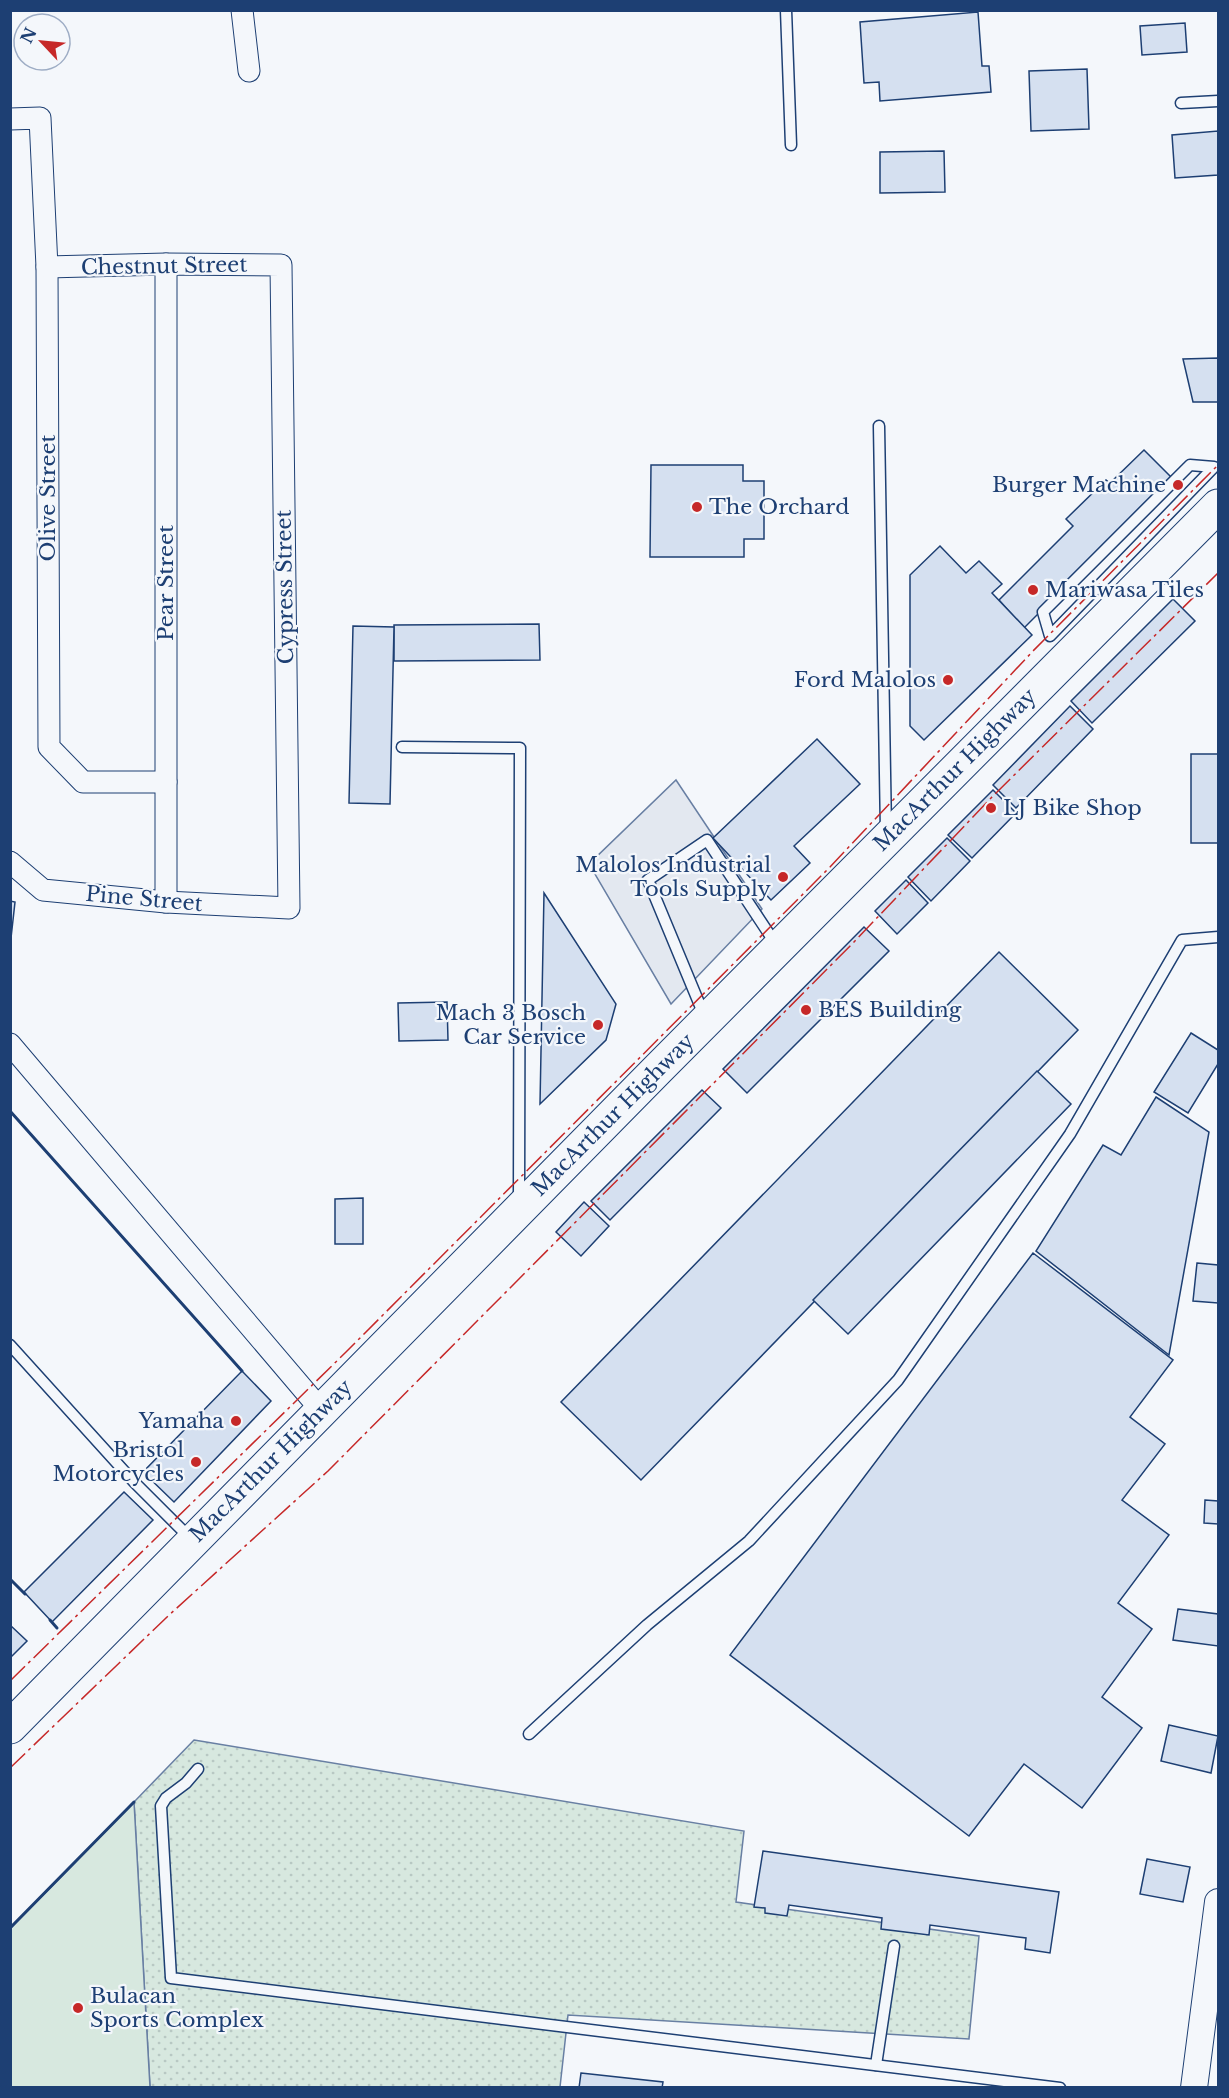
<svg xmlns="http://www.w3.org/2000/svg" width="1229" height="2098" font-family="'Libre Baskerville',serif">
	<defs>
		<pattern id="grass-dots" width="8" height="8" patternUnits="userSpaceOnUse" patternTransform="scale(1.5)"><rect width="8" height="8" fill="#d7e8df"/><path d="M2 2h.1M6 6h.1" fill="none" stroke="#b8c8c3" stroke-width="1.8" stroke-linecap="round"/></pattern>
	</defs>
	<rect width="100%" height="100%" fill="#f4f7fb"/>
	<path fill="url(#grass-dots)" stroke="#687fa3" stroke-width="1.5" d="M 194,1740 L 744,1831 L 736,1902 L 979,1936 L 969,2039 L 568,2015 L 560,2087 L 150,2087 L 134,1802 Z"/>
	<path fill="#d7e8df" stroke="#687fa3" stroke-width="1.5" d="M 134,1802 L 150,2087 L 11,2087 L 11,1928 Z"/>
	<path fill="#e3e8f0" stroke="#687fa3" stroke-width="1.5" d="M 676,780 L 762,909 L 671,1004 L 589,864 Z"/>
	<g fill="#d5e0f0" stroke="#1d3f73" stroke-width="1.5">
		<path d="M 978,12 L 982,66 L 989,66 L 991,92 L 880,101 L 879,82 L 864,83 L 860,22 Z"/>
		<path d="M 1185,23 L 1187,52 L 1142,55 L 1140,26 Z"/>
		<path d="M 1087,69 L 1089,129 L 1031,131 L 1029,71 Z"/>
		<path d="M 1218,131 L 1218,175 L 1175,178 L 1172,135 Z"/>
		<path d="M 944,151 L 945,192 L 880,193 L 880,152 Z"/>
		<path d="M 1218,358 L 1218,402 L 1193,402 L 1183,359 Z"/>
		<path d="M 1144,450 L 1173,479 L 1024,628 L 999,600 L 1073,526 L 1066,519 L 1106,480 L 1110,483 Z"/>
		<path d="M 651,465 L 743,465 L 743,481 L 764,481 L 764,539 L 744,539 L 744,557 L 650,557 Z"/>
		<path d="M 940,546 L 966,573 L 979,561 L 1002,584 L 992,593 L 1032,635 L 924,740 L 910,726 L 910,575 Z"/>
		<path d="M 1173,599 L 1195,621 L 1092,723 L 1071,701 Z"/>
		<path d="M 539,624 L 540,660 L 394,661 L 394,625 Z"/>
		<path d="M 353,626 L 394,627 L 390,804 L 349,803 Z"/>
		<path d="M 1070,706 L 1093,729 L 1016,808 L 993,785 Z"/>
		<path d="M 817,739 L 860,784 L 794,846 L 810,863 L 771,900 L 713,838 Z"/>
		<rect x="1191" y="754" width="27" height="89"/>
		<path d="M 993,790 L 1016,813 L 972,858 L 948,835 Z"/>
		<path d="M 947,838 L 970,861 L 931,901 L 908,877 Z"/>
		<path d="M 906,880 L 928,903 L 897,934 L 875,911 Z"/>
		<path d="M 544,893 L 616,1004 L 606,1040 L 540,1104 Z"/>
		<path d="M 10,901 L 15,902 L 11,938 L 10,938 Z"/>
		<path d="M 864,927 L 889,951 L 747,1093 L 723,1069 Z"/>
		<path d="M 999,952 L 1078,1030 L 641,1480 L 561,1402 Z"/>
		<path d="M 447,1002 L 448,1040 L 399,1041 L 398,1003 Z"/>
		<path d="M 1191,1033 L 1218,1050 L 1218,1064 L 1188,1113 L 1154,1092 Z"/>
		<path d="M 1037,1071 L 1071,1104 L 848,1334 L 813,1300 Z"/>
		<path d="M 702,1090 L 721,1108 L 610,1220 L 591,1201 Z"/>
		<path d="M 1156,1097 L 1209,1132 L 1169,1355 L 1036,1251 L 1103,1145 L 1121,1155 Z"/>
		<path d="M 363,1198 L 363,1244 L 335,1244 L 335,1199 Z"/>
		<path d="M 584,1202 L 609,1226 L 581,1256 L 556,1232 Z"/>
		<path d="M 1033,1253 L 1173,1360 L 1130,1417 L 1165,1444 L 1122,1500 L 1169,1535 L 1118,1603 L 1152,1629 L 1102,1697 L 1142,1728 L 1082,1808 L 1024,1764 L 969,1836 L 730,1655 Z"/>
		<path d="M 1197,1263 L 1218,1265 L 1218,1303 L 1193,1301 Z"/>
		<path d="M 242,1371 L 271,1401 L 174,1502 L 143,1472 Z"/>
		<path d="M 124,1492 L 153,1520 L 52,1622 L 24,1592 Z"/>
		<path d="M 1205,1500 L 1218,1501 L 1218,1524 L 1204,1523 Z"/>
		<path d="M 1178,1609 L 1218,1614 L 1218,1646 L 1173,1640 Z"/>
		<path d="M 10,1625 L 27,1641 L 10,1658 Z"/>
		<path d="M 1169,1725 L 1218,1736 L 1211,1773 L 1161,1761 Z"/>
		<path d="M 763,1851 L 1059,1892 L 1050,1953 L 1025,1949 L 1026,1938 L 930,1925 L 929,1935 L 881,1929 L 882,1918 L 789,1905 L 787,1916 L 765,1913 L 765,1908 L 754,1907 Z"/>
		<path d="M 1147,1859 L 1190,1867 L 1183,1902 L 1140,1894 Z"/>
		<path d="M 581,2073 L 663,2082 L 662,2088 L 579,2088 Z"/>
	</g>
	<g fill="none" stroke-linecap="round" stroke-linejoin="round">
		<defs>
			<g id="service">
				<path d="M 786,10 L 791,145"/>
				<path d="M 1181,103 L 1218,101"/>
				<path d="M 879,426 L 886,831"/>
				<path d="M 1190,465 L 1214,467 L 1050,636 L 1043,612 Z"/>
				<path d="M 402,747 L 520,748 L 519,1200"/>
				<path d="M 704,1015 L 648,880 L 707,840 L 777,946"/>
				<path d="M 10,1345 L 134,1482 L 190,1538"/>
				<path d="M 529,1734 L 647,1625 L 749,1541 L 898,1380 L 1070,1134 L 1182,940 L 1218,937"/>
				<path d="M 198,1769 L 186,1783 L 166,1798 L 161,1806 L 171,1978 L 1060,2088"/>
				<path d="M 876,2065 L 894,1946"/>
			</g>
			<g id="minor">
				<path d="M 242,10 L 249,71"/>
				<path d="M 10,119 L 40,118 L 47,267 L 49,747 L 83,782 L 166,782"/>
				<path d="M 166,264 L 166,902"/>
				<path d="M 10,862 L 43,890 L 166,902 L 289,908 L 281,265 L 166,264 L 47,267"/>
				<path d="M 10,1044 L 321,1410"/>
			</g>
			<path id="tertiary" d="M 1194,2088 L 1218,1902"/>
			<path id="trunk" d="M 10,1727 L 657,1070 L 1218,506"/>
		</defs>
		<use href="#service" stroke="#1d3f73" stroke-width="13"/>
		<use href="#minor" stroke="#1d3f73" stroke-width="23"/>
		<use href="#tertiary" stroke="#1d3f73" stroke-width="28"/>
		<use href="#trunk" stroke="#1d3f73" stroke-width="35"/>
		<use href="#service" stroke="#f4f7fb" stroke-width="10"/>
		<use href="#minor" stroke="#f4f7fb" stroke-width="21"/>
		<use href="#tertiary" stroke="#f4f7fb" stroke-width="26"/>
		<use href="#trunk" stroke="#f4f7fb" stroke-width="33"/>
		<g stroke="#1d3f73" stroke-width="3">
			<path d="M 10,1111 L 242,1371"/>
			<path d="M 10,1579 L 25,1594"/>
			<path d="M 50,1620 L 57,1628"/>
			<path d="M 10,1928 L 134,1802"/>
		</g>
		<g stroke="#c62828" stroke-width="1.5" stroke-dasharray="21 4.5 3 4.5" stroke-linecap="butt">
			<path d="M 10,1681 L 346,1352 L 830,867 L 1033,651 L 1218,465"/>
			<path d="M 10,1768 L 168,1616 L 328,1471 L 854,942 L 991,798 L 1218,573"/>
		</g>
	</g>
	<g fill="#c62828" stroke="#f4f7fb" stroke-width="2">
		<circle cx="1178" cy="485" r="6"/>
		<circle cx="697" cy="507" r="6"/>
		<circle cx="1033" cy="590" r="6"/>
		<circle cx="948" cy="680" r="6"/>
		<circle cx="991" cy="808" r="6"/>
		<circle cx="783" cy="877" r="6"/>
		<circle cx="806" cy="1010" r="6"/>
		<circle cx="598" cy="1025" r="6"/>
		<circle cx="236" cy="1421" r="6"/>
		<circle cx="196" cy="1462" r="6"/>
		<circle cx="78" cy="2008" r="6"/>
	</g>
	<g text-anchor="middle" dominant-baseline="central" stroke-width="4.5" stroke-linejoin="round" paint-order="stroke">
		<g font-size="21" fill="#1d3f73" stroke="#f4f7fb">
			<text transform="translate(164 266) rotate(-1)">Chestnut Street</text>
			<text transform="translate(48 498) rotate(-90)">Olive Street</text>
			<text transform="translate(166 583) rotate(-90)">Pear Street</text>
			<text transform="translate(285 587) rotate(-91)">Cypress Street</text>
			<text transform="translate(955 770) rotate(-45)">MacArthur Highway</text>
			<text transform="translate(144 899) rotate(5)">Pine Street</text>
			<text transform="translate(613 1115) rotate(-45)">MacArthur Highway</text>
			<text transform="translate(271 1461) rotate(-45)">MacArthur Highway</text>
		</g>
		<g font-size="21" fill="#1d3f73" stroke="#f4f7fb" text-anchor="end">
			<text x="1166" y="485">Burger Machine</text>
			<text x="709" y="507" text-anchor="start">The Orchard</text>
			<text x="1045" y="590" text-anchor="start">Mariwasa Tiles</text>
			<text x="936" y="680">Ford Malolos</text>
			<text x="1003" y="808" text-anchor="start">LJ Bike Shop</text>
			<text x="771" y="865">Malolos Industrial<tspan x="771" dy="24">Tools Supply</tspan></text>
			<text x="818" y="1010" text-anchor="start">BES Building</text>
			<text x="586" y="1013">Mach 3 Bosch<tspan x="586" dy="24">Car Service</tspan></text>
			<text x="224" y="1421">Yamaha</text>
			<text x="184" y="1450">Bristol<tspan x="184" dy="24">Motorcycles</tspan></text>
			<text x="90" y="1996" text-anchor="start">Bulacan<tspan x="90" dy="24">Sports Complex</tspan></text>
		</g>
	</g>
	<rect width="1229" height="2098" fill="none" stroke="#1d3f73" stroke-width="24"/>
	<g transform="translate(42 42) rotate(296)"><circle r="28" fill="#f4f7fb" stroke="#9eadc5" stroke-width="1.5"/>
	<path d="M0-4.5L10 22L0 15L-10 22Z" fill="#c62828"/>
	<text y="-9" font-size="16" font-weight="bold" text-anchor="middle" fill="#1d3f73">N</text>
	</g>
</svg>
